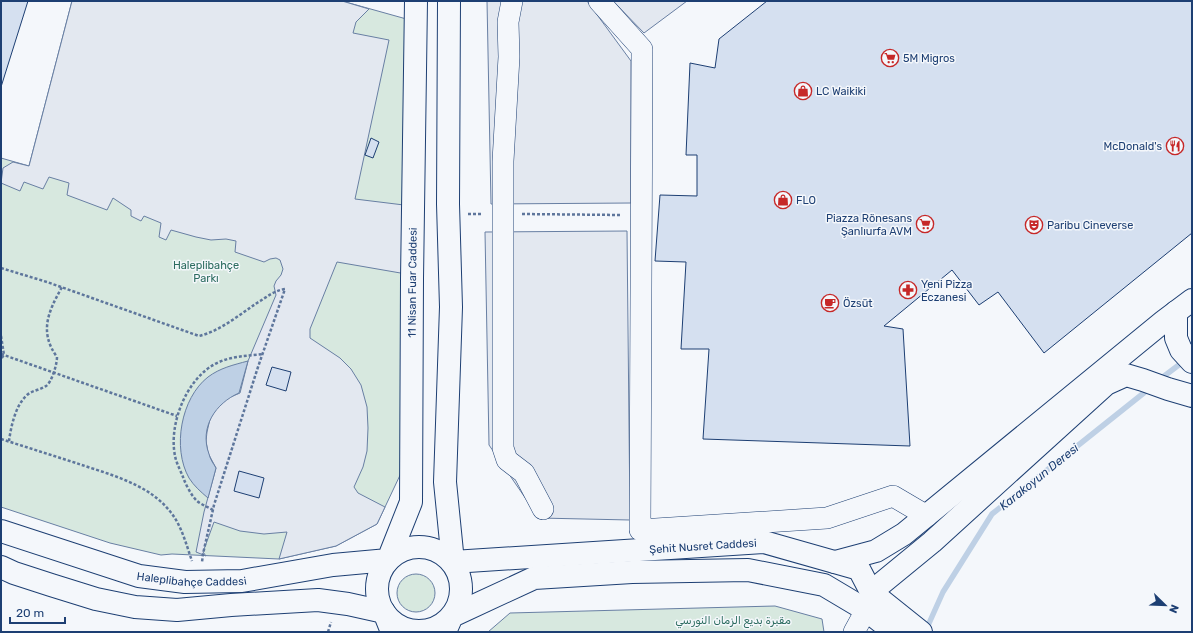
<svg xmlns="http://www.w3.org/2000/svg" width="1193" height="633" font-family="Rubik,Vazirmatn,sans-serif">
	<rect width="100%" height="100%" fill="#f4f7fb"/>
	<g fill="#d7e8df" stroke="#687fa3">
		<path d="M 72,1 L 342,1 L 410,20 L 402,471 L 377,524 L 336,546 L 279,559 L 172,554 L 161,555 L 110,543 L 1,507 L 1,158 L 29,166 Z"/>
		<circle cx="416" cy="593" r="19"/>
		<path d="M 775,606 L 822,619 L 824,632 L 488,632 L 510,613 Z"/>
	</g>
	<g fill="#e3e8f0" stroke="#687fa3">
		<path d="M 72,1 L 342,1 L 369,9 L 356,22 L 353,33 L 389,40 L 355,199 L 412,206 L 412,275 L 337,262 L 310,329 L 310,338 L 340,358 L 351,369 L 361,385 L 367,407 L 368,428 L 367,451 L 363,467 L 354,487 L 358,493 L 385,507 L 377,524 L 336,546 L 279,559 L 287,532 L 264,534 L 240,531 L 214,522 L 203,552 L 206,556 L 196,552 L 204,512 L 216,468 L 208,453 L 206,441 L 207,432 L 210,419 L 217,407 L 228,398 L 240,393 L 248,361 L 276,295 L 274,286 L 276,281 L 281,275 L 283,269 L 280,260 L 276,258 L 270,259 L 264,262 L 235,252 L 236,241 L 226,239 L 211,240 L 196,237 L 171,230 L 166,240 L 159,237 L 161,223 L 144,216 L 141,221 L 131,216 L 131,210 L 113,198 L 107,210 L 67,195 L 69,183 L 49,177 L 43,189 L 24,182 L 20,191 L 1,183 L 3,168 L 13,162 L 29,166 Z"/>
		<path d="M 487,1 L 587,1 L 631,61 L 631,203 L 491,204 Z"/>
		<path d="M 613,1 L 687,1 L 644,33 Z"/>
		<path d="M 627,231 L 630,520 L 539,518 L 489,445 L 485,232 Z"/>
	</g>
	<path fill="#bed0e5" stroke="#687fa3" d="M 248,361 L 239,393 C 216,403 199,427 209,454 C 210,459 213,463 216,468 L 208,498 C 201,492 194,486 189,478 C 172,448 181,398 208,377 C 220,368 233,365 248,361 Z"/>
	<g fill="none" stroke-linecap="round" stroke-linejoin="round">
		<g stroke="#bed0e5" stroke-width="5.5">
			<path d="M 1159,380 L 1184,361"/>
			<path d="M 926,630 L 943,592 L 992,514 L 1150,388"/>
		</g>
	</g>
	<g fill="#d5e0f0" stroke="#1d3f73">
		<path d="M 1,1 L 28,1 L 1,87 Z"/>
		<path d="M 767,1 L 1192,1 L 1192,233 L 1044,353 L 998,292 L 979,305 L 952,270 L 884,326 L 903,329 L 910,446 L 703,439 L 709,349 L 681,349 L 686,262 L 655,261 L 660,195 L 697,196 L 697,155 L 686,155 L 690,63 L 715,68 L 719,39 Z"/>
		<path d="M 371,138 L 379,142 L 373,158 L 365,155 Z"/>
		<path d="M 272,367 L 291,372 L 286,391 L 266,385 Z"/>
		<path d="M 239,471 L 264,478 L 259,498 L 234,491 Z"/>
	</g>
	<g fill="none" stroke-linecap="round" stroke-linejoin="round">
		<defs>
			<g id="minor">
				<path d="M 512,1 L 508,22 L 509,57 L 503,161 L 503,448 L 507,460 L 524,473 L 543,509"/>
				<path d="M 599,1 L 642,49 L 640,530 L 827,518 L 893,496 L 927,516"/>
				<path d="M 854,632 L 866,610"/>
			</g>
			<g id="major">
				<path id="s1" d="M 449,1 L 448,204 L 451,307 L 445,482 L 453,562 L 764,542 L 859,569 L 871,592 L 921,632"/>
				<path d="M 1176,312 L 1176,338 L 1181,350 L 1192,362"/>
				<path id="s2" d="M 1,531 L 139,576 L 185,582 L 242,581 L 333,565 L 388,560 L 411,502 L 412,279 L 416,1"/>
				<circle cx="419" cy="589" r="42"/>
				<path d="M 835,562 L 876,551 L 904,534 L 1164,321 L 1192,300"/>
				<path d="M 1,567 L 14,573 L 51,585 L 96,599 L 135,607 L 177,610 L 231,605 L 318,600 L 348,604 L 384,612 L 392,632"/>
				<path d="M 871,592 L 932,542 L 1106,384 L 1126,375 L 1143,380 L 1168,389 L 1192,396"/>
				<path d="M 445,632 L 452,616 L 534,578 L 632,572 L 748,570 L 824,585 L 866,610 L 894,632"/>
			</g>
		</defs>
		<use href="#minor" stroke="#1d3f73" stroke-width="22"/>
		<use href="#major" stroke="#1d3f73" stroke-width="24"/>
		<g stroke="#5e769c" stroke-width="2.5" stroke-dasharray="3 2" stroke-linecap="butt">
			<path d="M 468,214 L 483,214"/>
			<path d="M 522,214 L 621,215"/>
			<path d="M 1,268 L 47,282 L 199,336 C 220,331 239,315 257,303 C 267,297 273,291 285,289 L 258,367 L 214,505 L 203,554 L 202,562"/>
			<path d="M 1,336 L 4,355 L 1,359"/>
			<path d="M 1,354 L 177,416"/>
			<path d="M 1,439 C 26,447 51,455 76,463 C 108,474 146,483 168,509 C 181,523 186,544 192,561"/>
			<path d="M 9,441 C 11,427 15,406 27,395 C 33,390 40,390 46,386 C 52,382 57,364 57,357 C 39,332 48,312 62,287"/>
			<path d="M 213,510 C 208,507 202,505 197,501 C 191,495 186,485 183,477 C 181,472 178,466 176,460 C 167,428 185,380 215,364 C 230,356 246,356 263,354"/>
			<path d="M 328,632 L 331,622"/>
		</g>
		<use href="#minor" stroke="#f4f7fb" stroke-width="21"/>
		<use href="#major" stroke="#f4f7fb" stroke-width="22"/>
	</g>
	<defs>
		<symbol id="supermarket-ring" viewBox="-11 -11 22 22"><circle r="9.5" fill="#f4f7fb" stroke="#c62828" stroke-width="1.5"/><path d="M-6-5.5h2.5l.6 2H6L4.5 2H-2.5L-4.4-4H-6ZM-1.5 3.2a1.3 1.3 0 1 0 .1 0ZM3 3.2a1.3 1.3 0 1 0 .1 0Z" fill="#c62828"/></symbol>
		<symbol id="shop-ring" viewBox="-11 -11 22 22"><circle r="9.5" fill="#f4f7fb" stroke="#c62828" stroke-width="1.5"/><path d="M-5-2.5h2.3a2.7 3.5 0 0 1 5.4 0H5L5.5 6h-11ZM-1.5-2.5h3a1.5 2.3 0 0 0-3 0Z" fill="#c62828"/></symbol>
		<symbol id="restaurant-ring" viewBox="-11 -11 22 22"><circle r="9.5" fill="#f4f7fb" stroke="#c62828" stroke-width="1.5"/><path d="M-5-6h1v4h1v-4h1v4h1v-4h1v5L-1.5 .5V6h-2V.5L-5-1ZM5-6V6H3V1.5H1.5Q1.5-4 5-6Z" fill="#c62828"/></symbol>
		<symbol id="theatre-ring" viewBox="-11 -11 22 22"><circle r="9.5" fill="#f4f7fb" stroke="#c62828" stroke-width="1.5"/><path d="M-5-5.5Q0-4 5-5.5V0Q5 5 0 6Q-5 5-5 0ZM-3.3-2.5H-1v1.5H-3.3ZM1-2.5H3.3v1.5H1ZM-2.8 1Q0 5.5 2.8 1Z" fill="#c62828"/></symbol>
		<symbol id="pharmacy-ring" viewBox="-11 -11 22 22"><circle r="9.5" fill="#f4f7fb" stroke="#c62828" stroke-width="1.5"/><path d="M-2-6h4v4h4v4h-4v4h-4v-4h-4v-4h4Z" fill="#c62828"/></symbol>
		<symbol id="cafe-ring" viewBox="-11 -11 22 22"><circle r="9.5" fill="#f4f7fb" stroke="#c62828" stroke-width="1.5"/><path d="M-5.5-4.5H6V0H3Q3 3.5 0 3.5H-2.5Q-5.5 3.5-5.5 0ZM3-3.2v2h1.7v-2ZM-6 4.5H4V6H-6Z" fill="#c62828"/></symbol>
	</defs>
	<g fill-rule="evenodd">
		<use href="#supermarket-ring" x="880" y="48" width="20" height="20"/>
		<use href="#shop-ring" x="793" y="81" width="20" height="20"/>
		<use href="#restaurant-ring" x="1165" y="136" width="20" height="20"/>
		<use href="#shop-ring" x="773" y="190" width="20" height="20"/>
		<use href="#supermarket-ring" x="915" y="214" width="20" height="20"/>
		<use href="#theatre-ring" x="1024" y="215" width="20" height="20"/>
		<use href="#pharmacy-ring" x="898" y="280" width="20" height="20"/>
		<use href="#cafe-ring" x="820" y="293" width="20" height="20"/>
	</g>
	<g text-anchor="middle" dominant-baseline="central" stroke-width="3" stroke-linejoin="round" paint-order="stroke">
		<g font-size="11" fill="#1d3f73" stroke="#f4f7fb" text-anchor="start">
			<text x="903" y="58">5M Migros</text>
			<text x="816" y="91">LC Waikiki</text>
			<text x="1162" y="146" text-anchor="end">McDonald's</text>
			<text x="796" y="200">FLO</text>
			<text x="912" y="218" text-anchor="end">Piazza Rönesans<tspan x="912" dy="13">Şanlıurfa AVM</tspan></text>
			<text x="1047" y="225">Paribu Cineverse</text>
			<text x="921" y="284">Yeni Pizza<tspan x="921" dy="13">Eczanesi</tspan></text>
			<text x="843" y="303">Özsüt</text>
		</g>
		<g font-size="11" fill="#2c6c60" stroke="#f4f7fb">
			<text x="206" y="265">Haleplibahçe<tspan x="206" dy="13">Parkı</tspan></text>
			<text x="733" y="620">مقبرة بديع الزمان النورسي</text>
		</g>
		<g font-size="11" fill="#1d3f73" stroke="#f4f7fb">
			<text stroke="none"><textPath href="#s2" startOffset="678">11 Nisan Fuar Caddesi</textPath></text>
			<text stroke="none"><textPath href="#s1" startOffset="812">Şehit Nusret Caddesi</textPath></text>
			<text stroke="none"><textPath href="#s2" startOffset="198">Haleplibahçe Caddesi</textPath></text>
		</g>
		<g font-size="12" font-style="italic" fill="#1d3f73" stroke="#f4f7fb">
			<text transform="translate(1039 477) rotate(-39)">Karakoyun Deresi</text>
		</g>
	</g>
	<rect width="1193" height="633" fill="none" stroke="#1d3f73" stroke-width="4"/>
	<g transform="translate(1165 605) rotate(113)" stroke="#f4f7fb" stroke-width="3" paint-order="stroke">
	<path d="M0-3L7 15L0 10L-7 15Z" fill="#1d3f73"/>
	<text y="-6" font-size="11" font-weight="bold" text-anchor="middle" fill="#1d3f73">N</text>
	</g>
	<path d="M10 617v6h55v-6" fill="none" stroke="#1d3f73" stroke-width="2"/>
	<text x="16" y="617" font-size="12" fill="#1d3f73" stroke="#f4f7fb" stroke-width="3" paint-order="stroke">20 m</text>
</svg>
